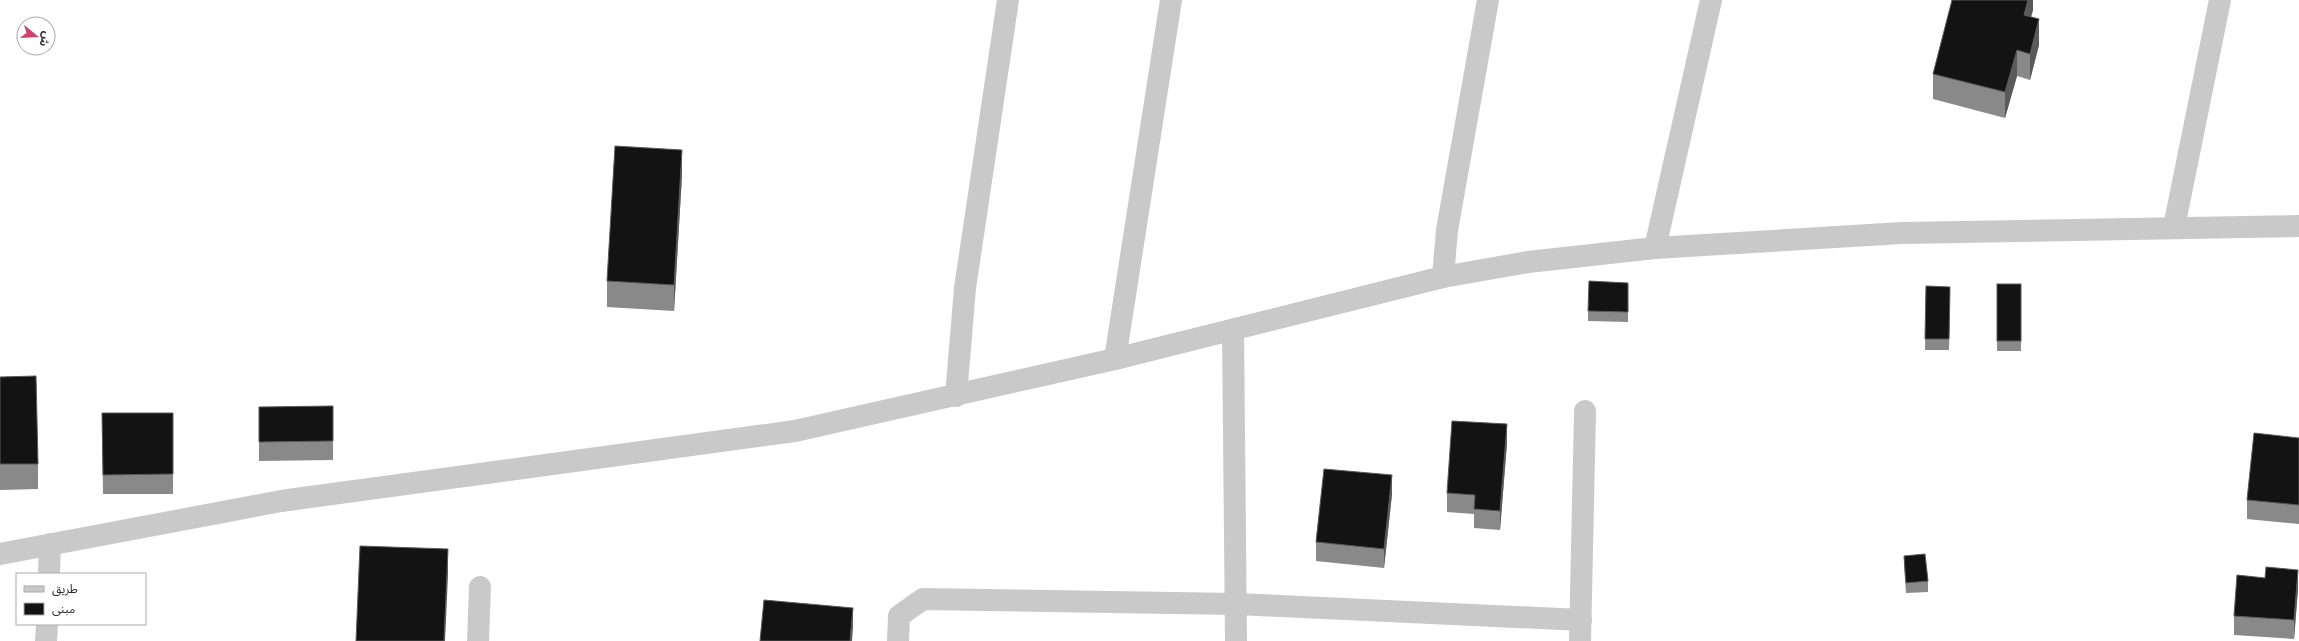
<svg xmlns="http://www.w3.org/2000/svg" width="2299" height="641" font-family="Jost,'Noto Sans Arabic',sans-serif">
	<rect width="100%" height="100%" fill="#fff"/>
	<g fill="none" stroke-linecap="round" stroke-linejoin="round">
		<g stroke="#c9c9c9" stroke-width="22">
			<path d="M 2174,227 L 2220,0"/>
			<path d="M 1655,248 L 1711,0"/>
			<path d="M 1443,277 L 1447,230 L 1488,0"/>
			<path d="M 1233,330 L 1236,641"/>
			<path d="M 1115,359 L 1171,0"/>
			<path d="M 956,396 L 965,288 L 1008,0"/>
			<path d="M 0,554 L 281,501 L 795,431 L 1115,359 L 1443,277 L 1528,262 L 1655,248 L 1902,233 L 2299,226"/>
			<path d="M 49,574 L 50,544"/>
			<path d="M 46,641 L 47,624"/>
			<path d="M 478,641 L 480,587"/>
			<path d="M 898,641 L 899,616 L 923,599 L 1237,604 L 1581,620"/>
			<path d="M 1580,641 L 1585,411"/>
		</g>
	</g>
	<g fill="#898989">
		<path d="M 2033,0 L 2033,10 L 2031,17 L 2039,45 L 2030,80 L 2017,76 L 2005,118 L 1933,99 L 1933,74 Z"/>
		<path d="M 682,175 L 674,311 L 607,307 L 607,281 Z"/>
		<path d="M 1628,283 L 1628,322 L 1588,321 L 1588,311 Z"/>
		<rect x="1997" y="284" width="24" height="67"/>
		<path d="M 1926,286 L 1950,287 L 1949,350 L 1925,350 Z"/>
		<path d="M 0,377 L 38,464 L 38,489 L 0,490 Z"/>
		<path d="M 259,407 L 333,441 L 333,460 L 259,461 Z"/>
		<path d="M 102,413 L 173,413 L 173,494 L 103,494 Z"/>
		<path d="M 2299,438 L 2299,524 L 2247,519 L 2247,500 Z"/>
		<path d="M 1507,443 L 1500,530 L 1474,528 L 1474,514 L 1447,512 L 1447,493 Z"/>
		<path d="M 1392,494 L 1384,568 L 1316,561 L 1316,542 Z"/>
		<path d="M 1904,556 L 1928,581 L 1928,592 L 1906,593 L 1904,566 Z"/>
		<path d="M 2265,578 L 2298,589 L 2294,639 L 2234,635 L 2234,616 Z"/>
	</g>
	<g fill="#5a5a5a">
		<path d="M 2028,0 L 2033,0 L 2033,10 L 2024,41 L 2024,15 Z"/>
		<path d="M 2039,19 L 2039,45 L 2030,80 L 2030,54 Z"/>
		<path d="M 2017,50 L 2017,76 L 2005,118 L 2005,92 Z"/>
		<path d="M 682,150 L 682,175 L 674,311 L 674,285 Z"/>
		<path d="M 1507,424 L 1507,443 L 1500,530 L 1500,511 Z"/>
		<path d="M 1392,475 L 1392,494 L 1384,568 L 1384,549 Z"/>
		<path d="M 448,549 L 448,575 L 445,641 L 444,641 Z"/>
		<path d="M 2298,570 L 2298,589 L 2294,639 L 2294,620 Z"/>
		<path d="M 853,608 L 853,627 L 852,641 L 850,641 Z"/>
	</g>
	<g fill="#131313" stroke="#5a5a5a">
		<path d="M 1952,0 L 2028,0 L 2024,15 L 2039,19 L 2030,54 L 2017,50 L 2005,92 L 1933,74 Z"/>
		<path d="M 615,146 L 682,150 L 674,285 L 607,281 Z"/>
		<path d="M 1589,281 L 1628,283 L 1628,312 L 1588,311 Z"/>
		<rect x="1997" y="284" width="24" height="57"/>
		<path d="M 1926,286 L 1950,287 L 1949,339 L 1925,339 Z"/>
		<path d="M 36,376 L 38,464 L 0,464 L 0,377 Z"/>
		<path d="M 333,406 L 333,441 L 259,442 L 259,407 Z"/>
		<path d="M 102,413 L 173,413 L 173,474 L 103,475 Z"/>
		<path d="M 1452,421 L 1507,424 L 1500,511 L 1474,509 L 1475,495 L 1447,493 Z"/>
		<path d="M 2254,433 L 2299,438 L 2299,505 L 2247,500 Z"/>
		<path d="M 1324,469 L 1392,475 L 1384,549 L 1316,542 Z"/>
		<path d="M 360,546 L 448,549 L 444,641 L 356,641 Z"/>
		<path d="M 1925,554 L 1928,581 L 1906,583 L 1904,556 Z"/>
		<path d="M 2266,567 L 2298,570 L 2294,620 L 2234,616 L 2237,575 L 2265,578 Z"/>
		<path d="M 764,600 L 853,608 L 850,641 L 760,641 Z"/>
	</g>
	<rect x="16" y="573" width="130" height="52" fill="#ffffff" stroke="#ababab"/>
	<rect x="24" y="586" width="20" height="6" fill="#c9c9c9" stroke="#ababab"/>
	<text x="52" y="593" font-size="12" fill="#2c2c2c">طريق</text>
	<rect x="24" y="603" width="20" height="12" fill="#131313" stroke="#ababab"/>
	<text x="52" y="613" font-size="12" fill="#2c2c2c">مبنى</text>
	<g transform="translate(36 36) rotate(108)"><circle r="19" fill="#ffffff" stroke="#ababab"/>
	<path d="M0-3L7 15L0 10L-7 15Z" fill="#d04069"/>
	<text y="-6" font-size="11" font-weight="bold" text-anchor="middle" fill="#2c2c2c">ش</text>
	</g>
</svg>
